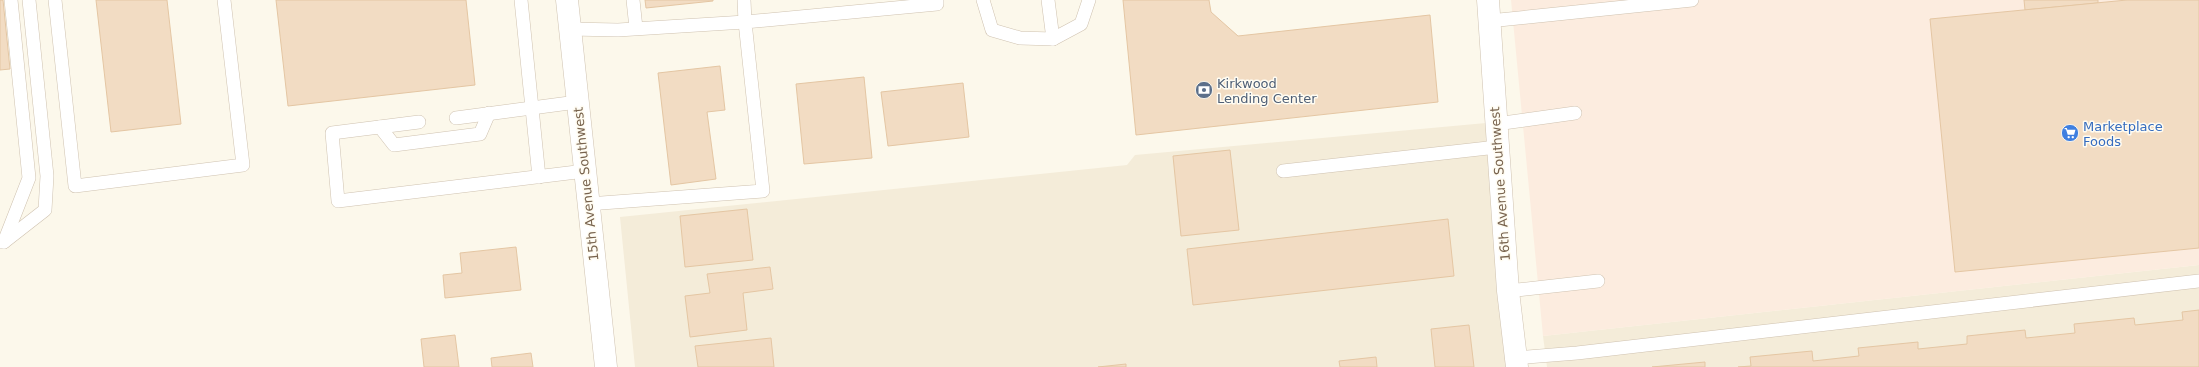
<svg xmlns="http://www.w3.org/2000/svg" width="2199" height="367" font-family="'DejaVu Sans',sans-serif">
	<rect width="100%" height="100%" fill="#fcf8eb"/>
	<g fill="#f4ecd9">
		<path d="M 1486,123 L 1510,367 L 635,367 L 620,217 L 1127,165 L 1135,155 Z"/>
		<path d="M 2199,265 L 2199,367 L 1547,367 L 1543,336 Z"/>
	</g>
	<path fill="#fcecdf" d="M 1511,0 L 2199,0 L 2199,265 L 1543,336 Z"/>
	<g fill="#f2dcc3" stroke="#e4c6a3">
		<path d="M 0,0 L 3,0 L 10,69 L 0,70 Z"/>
		<path d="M 96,0 L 167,0 L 181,124 L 111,132 Z"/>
		<path d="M 276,0 L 466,0 L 475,85 L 288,106 Z"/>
		<path d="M 645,0 L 713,0 L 713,1 L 646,8 Z"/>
		<path d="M 1123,0 L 1209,0 L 1211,12 L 1238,36 L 1430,15 L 1438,102 L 1136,135 Z"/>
		<path d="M 2024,0 L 2098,0 L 2098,3 L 2025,10 Z"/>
		<path d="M 2127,0 L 2199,0 L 2199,248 L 1955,272 L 1930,19 Z"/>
		<path d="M 720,66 L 725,110 L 707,112 L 716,179 L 671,185 L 658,73 Z"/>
		<path d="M 864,77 L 872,158 L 804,164 L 796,84 Z"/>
		<path d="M 963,83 L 969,137 L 888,146 L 881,92 Z"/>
		<path d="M 1230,150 L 1239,230 L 1181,236 L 1173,156 Z"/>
		<path d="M 747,209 L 753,260 L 685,267 L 680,216 Z"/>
		<path d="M 1448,219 L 1454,276 L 1193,305 L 1187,249 Z"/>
		<path d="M 516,247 L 521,290 L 445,298 L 443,275 L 462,273 L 460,253 Z"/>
		<path d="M 770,267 L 773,289 L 743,293 L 747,330 L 690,337 L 685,296 L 710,293 L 707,274 Z"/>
		<path d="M 2199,310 L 2199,367 L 1738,367 L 1751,366 L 1750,357 L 1812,351 L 1813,361 L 1859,356 L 1858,348 L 1918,342 L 1918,349 L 1967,344 L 1967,336 L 2025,330 L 2026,338 L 2075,333 L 2074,324 L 2134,318 L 2135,325 L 2183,320 L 2182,312 Z"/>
		<path d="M 1469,325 L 1474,367 L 1435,367 L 1431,329 Z"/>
		<path d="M 455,335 L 459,367 L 424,367 L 421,339 Z"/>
		<path d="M 771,338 L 774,367 L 698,367 L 695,346 Z"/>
		<path d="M 531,353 L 533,367 L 492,367 L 491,358 Z"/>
		<path d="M 1376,357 L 1377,367 L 1340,367 L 1339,361 Z"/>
		<path d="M 1705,362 L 1705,367 L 1652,367 Z"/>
		<path d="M 1126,364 L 1126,367 L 1098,367 Z"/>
	</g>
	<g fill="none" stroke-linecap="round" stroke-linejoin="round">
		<defs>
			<g id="service">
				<path d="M 55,0 L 75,186 L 243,165 L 224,0"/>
				<path d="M 521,0 L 539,177"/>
				<path d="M 633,0 L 636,28"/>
				<path d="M 983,0 L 992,30 L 1020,38 L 1053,39 L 1081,24 L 1089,0"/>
				<path d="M 1048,0 L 1053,39"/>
				<path d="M 1489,21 L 1692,0"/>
				<path d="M 570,29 L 618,30 L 745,22 L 744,0"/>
				<path d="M 456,118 L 577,102"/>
				<path d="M 419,122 L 332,133 L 338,201 L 585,171"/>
				<path d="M 1496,124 L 1575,113"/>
				<path d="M 380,127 L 394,145 L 480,134 L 489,113"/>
				<path d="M 1283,171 L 1497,147"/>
				<path d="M 588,204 L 763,191 L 745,22 L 937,4 L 937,0"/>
				<path d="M 0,242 L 4,242 L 45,210 L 47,176 L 29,0"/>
				<path d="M 4,242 L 29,178 L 11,0"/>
				<path d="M 1508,291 L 1598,281"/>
				<path d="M 1516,358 L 1577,353 L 2199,281"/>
			</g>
			<path id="minor" d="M 567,0 L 606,367"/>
			<path id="tertiary" d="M 1488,0 L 1508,291 L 1517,367"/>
		</defs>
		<use href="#service" stroke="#cfc2b0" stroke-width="14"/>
		<use href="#minor" stroke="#cfc2b0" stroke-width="23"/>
		<use href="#tertiary" stroke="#cfc2b0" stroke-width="23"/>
		<use href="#service" stroke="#fff" stroke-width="13"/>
		<use href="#minor" stroke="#fff" stroke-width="22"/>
		<use href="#tertiary" stroke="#fff" stroke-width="22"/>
	</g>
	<defs>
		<symbol id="bank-disc" viewBox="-11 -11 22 22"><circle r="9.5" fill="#5c6f8a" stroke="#fffcf2"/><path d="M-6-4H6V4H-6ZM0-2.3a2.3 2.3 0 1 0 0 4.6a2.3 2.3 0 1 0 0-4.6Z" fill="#fff"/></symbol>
		<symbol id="supermarket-disc" viewBox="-11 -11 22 22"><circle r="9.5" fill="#3f7fe0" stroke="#fffcf2"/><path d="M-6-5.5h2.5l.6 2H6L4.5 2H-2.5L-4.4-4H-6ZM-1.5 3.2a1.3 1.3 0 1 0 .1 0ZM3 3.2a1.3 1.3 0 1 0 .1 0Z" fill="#fff"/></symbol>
	</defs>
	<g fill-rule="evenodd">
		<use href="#bank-disc" x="1194" y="80" width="20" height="20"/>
		<use href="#supermarket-disc" x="2060" y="123" width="20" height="20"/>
	</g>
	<g text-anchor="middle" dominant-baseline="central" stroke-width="3" stroke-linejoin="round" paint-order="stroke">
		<g font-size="13" fill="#4e5e75" stroke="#fffcf2" text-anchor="start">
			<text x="1217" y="83">Kirkwood<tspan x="1217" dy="15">Lending Center</tspan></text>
		</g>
		<g font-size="13" fill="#366cbe" stroke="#fffcf2" text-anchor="start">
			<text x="2083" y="126">Marketplace<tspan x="2083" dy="15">Foods</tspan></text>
		</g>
		<g font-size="13" fill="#78634e" stroke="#fffcf2">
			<text transform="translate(586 184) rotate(-96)">15th Avenue Southwest</text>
			<text transform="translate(1500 184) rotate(-94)">16th Avenue Southwest</text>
		</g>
	</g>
</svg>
